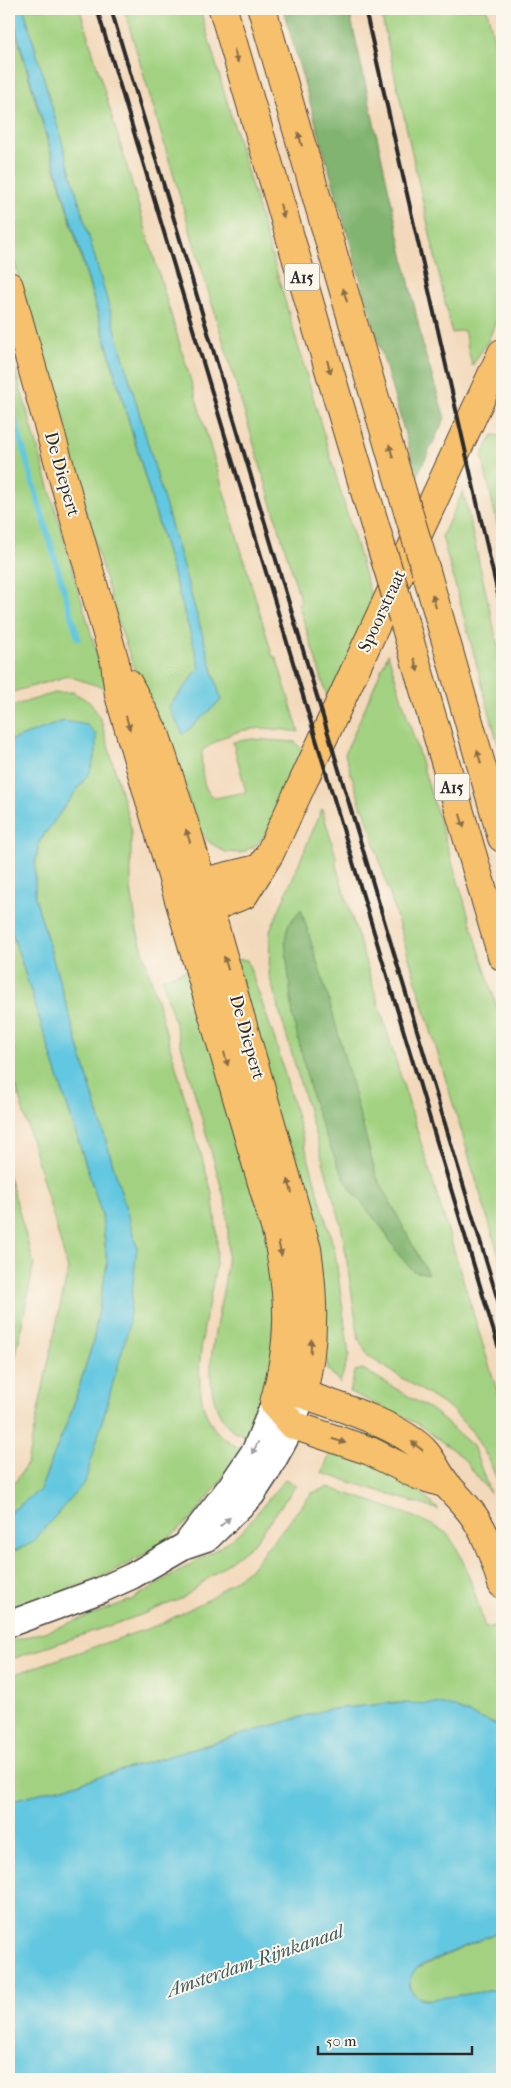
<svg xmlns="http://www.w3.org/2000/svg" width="511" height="2088" font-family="'IM FELL French Canon',serif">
	<rect width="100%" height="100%" fill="#fbf7ec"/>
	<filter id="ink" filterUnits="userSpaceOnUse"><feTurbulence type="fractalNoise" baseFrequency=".02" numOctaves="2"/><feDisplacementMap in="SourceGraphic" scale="10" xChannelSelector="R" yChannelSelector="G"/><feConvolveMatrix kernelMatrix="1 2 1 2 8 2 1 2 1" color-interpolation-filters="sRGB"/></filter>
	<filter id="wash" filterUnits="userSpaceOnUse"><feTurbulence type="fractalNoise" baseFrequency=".0096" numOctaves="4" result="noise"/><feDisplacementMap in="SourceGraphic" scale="20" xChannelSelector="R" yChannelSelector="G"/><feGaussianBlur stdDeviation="1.12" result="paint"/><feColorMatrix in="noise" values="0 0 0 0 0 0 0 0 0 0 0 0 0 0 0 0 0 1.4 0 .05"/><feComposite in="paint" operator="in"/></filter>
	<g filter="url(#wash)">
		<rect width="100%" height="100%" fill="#f3d9bb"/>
		<g fill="#a2d281" stroke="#667e56">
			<path d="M 9,9 L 200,667 L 169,706 L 183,734 L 221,700 L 24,9 L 80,9 L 273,657 L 276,657 L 299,732 C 259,726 236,725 202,751 C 201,764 201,792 215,798 L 246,792 L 233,742 L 252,739 L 295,742 L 304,752 L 267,832 L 257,845 L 241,853 L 225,852 L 209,842 L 197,827 L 171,744 L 135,671 L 116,616 L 9,244 Z"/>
			<path d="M 124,9 L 200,9 L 373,603 L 329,702 L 298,603 L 301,602 Z"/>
			<path d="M 380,9 L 487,9 L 502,77 L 502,305 L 488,341 L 472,366 L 464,330 L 452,333 Z"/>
			<path d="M 9,348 L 107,689 L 68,676 L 9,693 Z"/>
			<path d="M 493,435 L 502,436 L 502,547 L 482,455 Z"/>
			<path d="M 463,491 L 502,664 L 502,759 L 442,536 Z"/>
			<path d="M 388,654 L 502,1024 L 502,1266 L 364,809 L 362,809 L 345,754 Z"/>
			<path d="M 73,692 L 91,703 L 101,720 L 131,828 L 131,888 L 137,930 L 212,1193 C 215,1217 219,1241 216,1265 C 209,1312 180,1397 221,1436 C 228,1441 236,1446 243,1451 L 194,1516 L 157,1548 L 109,1574 L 9,1612 L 9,1553 L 32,1543 L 137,1248 L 35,897 L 35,866 L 39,842 L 90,772 L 64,721 L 9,741 L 9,707 L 55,693 Z"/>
			<path d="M 322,809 L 337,860 L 335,862 L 502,1407 L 502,1492 L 489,1460 L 473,1433 L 452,1410 L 368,1356 L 359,1340 L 341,1224 L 269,975 L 270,931 Z"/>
			<path d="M 9,923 L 102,1215 L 107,1264 L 93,1342 L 71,1413 L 40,1491 L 9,1513 L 9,1486 L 17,1480 L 27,1463 L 68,1269 L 9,1061 Z"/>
			<path d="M 236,959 L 247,960 L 275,1040 L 335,1252 L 349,1355 L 340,1383 L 328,1369 L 324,1343 Z"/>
			<path d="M 193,968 L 276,1264 L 271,1379 L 248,1438 C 243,1435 236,1433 231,1429 C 192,1390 221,1318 226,1272 C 229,1247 229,1224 225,1200 L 162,978 Z"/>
			<path d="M 9,1176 L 34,1264 L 9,1390 Z"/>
			<path d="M 363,1369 L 433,1411 L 473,1446 L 490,1493 L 461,1456 L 418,1424 L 350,1392 L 355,1371 Z"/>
			<path d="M 330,1454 C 358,1453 392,1467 413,1485 C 422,1493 430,1502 439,1510 L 322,1473 Z"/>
			<path d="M 285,1479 L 296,1485 L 256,1541 L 183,1598 L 138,1616 L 9,1660 L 9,1642 L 51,1630 L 131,1600 L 225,1544 L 243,1530 Z"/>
			<path d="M 328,1487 C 350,1495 437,1521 449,1536 C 466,1559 477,1601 485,1628 L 502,1624 L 502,1727 L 444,1704 L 392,1703 L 325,1710 L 75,1784 L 9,1801 L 9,1676 L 161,1624 L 207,1600 L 251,1568 L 312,1493 Z"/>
			<path d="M 502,1930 L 502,1989 L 432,2000 L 416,1997 C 409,1987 408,1980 414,1970 Z"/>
		</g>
		<g fill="#81b46f" stroke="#56704d">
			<path d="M 283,9 L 349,9 L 424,350 L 445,418 L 417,476 Z"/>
			<path d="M 301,909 L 331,1007 L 376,1175 L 428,1274 L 413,1271 L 399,1255 L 382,1228 L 352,1191 L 340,1170 L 322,1127 L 313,1101 L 293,1018 L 285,941 L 288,925 Z"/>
		</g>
		<g fill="#62c7e0" stroke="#467986">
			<path d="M 10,9 L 24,9 L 221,700 L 183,735 L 169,707 L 200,667 Z"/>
			<path d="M 64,721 L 87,725 L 96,735 L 96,752 L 90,772 L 39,842 L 35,866 L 35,897 L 137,1247 L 128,1330 L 85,1482 L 32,1543 L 9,1553 L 9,1513 L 40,1490 L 71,1413 L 93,1342 L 107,1264 L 102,1215 L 9,923 L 9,741 Z"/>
			<path d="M 392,1703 L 444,1704 L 502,1727 L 502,1930 L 422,1965 C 405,1975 405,1994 425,2000 L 502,1989 L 502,2079 L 9,2079 L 9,1801 L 75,1784 L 325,1710 Z"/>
		</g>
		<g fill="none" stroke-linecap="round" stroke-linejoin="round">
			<path stroke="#62c7e0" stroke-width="6" d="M 9,400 L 78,638"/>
		</g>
	</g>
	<g filter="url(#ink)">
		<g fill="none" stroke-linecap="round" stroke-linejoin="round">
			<defs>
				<g id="minor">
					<path d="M 189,1540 L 230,1487 L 255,1450 L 274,1403 L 290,1398"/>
					<path d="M 9,1624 L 101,1590 L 132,1576 L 184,1546 L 208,1538 L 252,1495 L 267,1472 L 293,1425 L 302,1394"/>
				</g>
				<g id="major">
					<path d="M 9,286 L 115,662 L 119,695 L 277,1234 C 290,1298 292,1339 274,1403 L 293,1425 L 370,1451 L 417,1475 L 446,1484"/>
					<path d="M 128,683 L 156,736 L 189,838 L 307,1249 C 314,1297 316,1347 302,1394 C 335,1405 405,1427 426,1453 C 434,1463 439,1475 447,1485 C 455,1494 463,1502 470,1511 C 487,1532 494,1559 502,1584"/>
					<path d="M 189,894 L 203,882 L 261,868"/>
					<path d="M 192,904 L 210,908 L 244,895 L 270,853 L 502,353"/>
				</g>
				<g id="highway">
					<path d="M 223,9 L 381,546"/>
					<path d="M 262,9 L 404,498"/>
					<path d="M 426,571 L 502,838"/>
					<path d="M 403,618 L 502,956"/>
				</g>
			</defs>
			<use href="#minor" stroke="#494541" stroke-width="28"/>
			<use href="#major" stroke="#494541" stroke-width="30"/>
			<use href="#highway" stroke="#494541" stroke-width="30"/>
			<use href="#minor" stroke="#fff" stroke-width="25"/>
			<use href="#major" stroke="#f7c06c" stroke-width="28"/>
			<use href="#highway" stroke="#f7c06c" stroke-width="28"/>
			<g stroke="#2b2b2b" stroke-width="4">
				<path d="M 97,9 L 502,1359"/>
				<path d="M 111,9 L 502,1314"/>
				<path d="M 365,9 L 502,612"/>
			</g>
			<defs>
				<g id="highway-bridge">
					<path d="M 404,498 L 426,571"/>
					<path d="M 381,546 L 403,618"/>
				</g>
			</defs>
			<use href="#highway-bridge" stroke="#494541" stroke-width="30" stroke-linecap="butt"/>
			<use href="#highway-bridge" stroke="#f7c06c" stroke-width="28"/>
		</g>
		<defs><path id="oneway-solid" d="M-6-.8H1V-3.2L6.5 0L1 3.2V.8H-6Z" transform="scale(1.25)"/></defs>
		<g fill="#876e48">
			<use href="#oneway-solid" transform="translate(236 56) rotate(74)"/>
			<use href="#oneway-solid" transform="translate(300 139) rotate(-106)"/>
			<use href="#oneway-solid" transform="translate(282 211) rotate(74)"/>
			<use href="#oneway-solid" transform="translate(345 295) rotate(-106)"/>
			<use href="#oneway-solid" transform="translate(329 367) rotate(74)"/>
			<use href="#oneway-solid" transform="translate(391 451) rotate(-106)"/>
			<use href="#oneway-solid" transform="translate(434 601) rotate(-106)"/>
			<use href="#oneway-solid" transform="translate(416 665) rotate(74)"/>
			<use href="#oneway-solid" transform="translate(128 723) rotate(74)"/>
			<use href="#oneway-solid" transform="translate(479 757) rotate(-106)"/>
			<use href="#oneway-solid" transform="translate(462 821) rotate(74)"/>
			<use href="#oneway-solid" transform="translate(188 836) rotate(-108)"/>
			<use href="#oneway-solid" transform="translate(226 963) rotate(-107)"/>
			<use href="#oneway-solid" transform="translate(226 1059) rotate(74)"/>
			<use href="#oneway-solid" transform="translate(290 1186) rotate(-106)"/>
			<use href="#oneway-solid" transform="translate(280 1249) rotate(78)"/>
			<use href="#oneway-solid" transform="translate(311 1346) rotate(-87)"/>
			<use href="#oneway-solid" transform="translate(339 1441) rotate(17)"/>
			<use href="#oneway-solid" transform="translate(417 1446) rotate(-142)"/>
		</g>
		<g fill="#a0a0a0">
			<use href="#oneway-solid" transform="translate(255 1448) rotate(118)"/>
			<use href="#oneway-solid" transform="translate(225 1522) rotate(-43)"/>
		</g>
	</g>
	<g text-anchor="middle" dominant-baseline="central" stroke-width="4" stroke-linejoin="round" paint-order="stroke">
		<g fill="#fbf7ec" stroke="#696865" stroke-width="1">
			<rect x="284.5" y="263.5" width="35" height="27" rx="4"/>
			<rect x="434.5" y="773.5" width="35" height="27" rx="4"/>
		</g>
		<g font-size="16" font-weight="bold" fill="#2b2b2b">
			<text x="302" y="277">A15</text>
			<text x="452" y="787">A15</text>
		</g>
		<g font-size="18" fill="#2b2b2b" stroke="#fbf7ec">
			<text transform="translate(62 474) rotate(74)">De Diepert</text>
			<text transform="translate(382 611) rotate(-65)">Spoorstraat</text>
			<text transform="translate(247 1037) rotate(74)">De Diepert</text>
		</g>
		<g font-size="19" font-style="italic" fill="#3c5a61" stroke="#fbf7ec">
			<text transform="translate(255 1961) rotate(-19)">Amsterdam-Rijnkanaal</text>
		</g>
	</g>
	<rect width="511" height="2088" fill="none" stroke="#fbf7ec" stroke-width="30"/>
	<path d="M318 2046v8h154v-8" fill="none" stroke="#2b2b2b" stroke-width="2.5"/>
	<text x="326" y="2046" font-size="15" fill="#2b2b2b" stroke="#fbf7ec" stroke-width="4" paint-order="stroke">50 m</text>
</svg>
